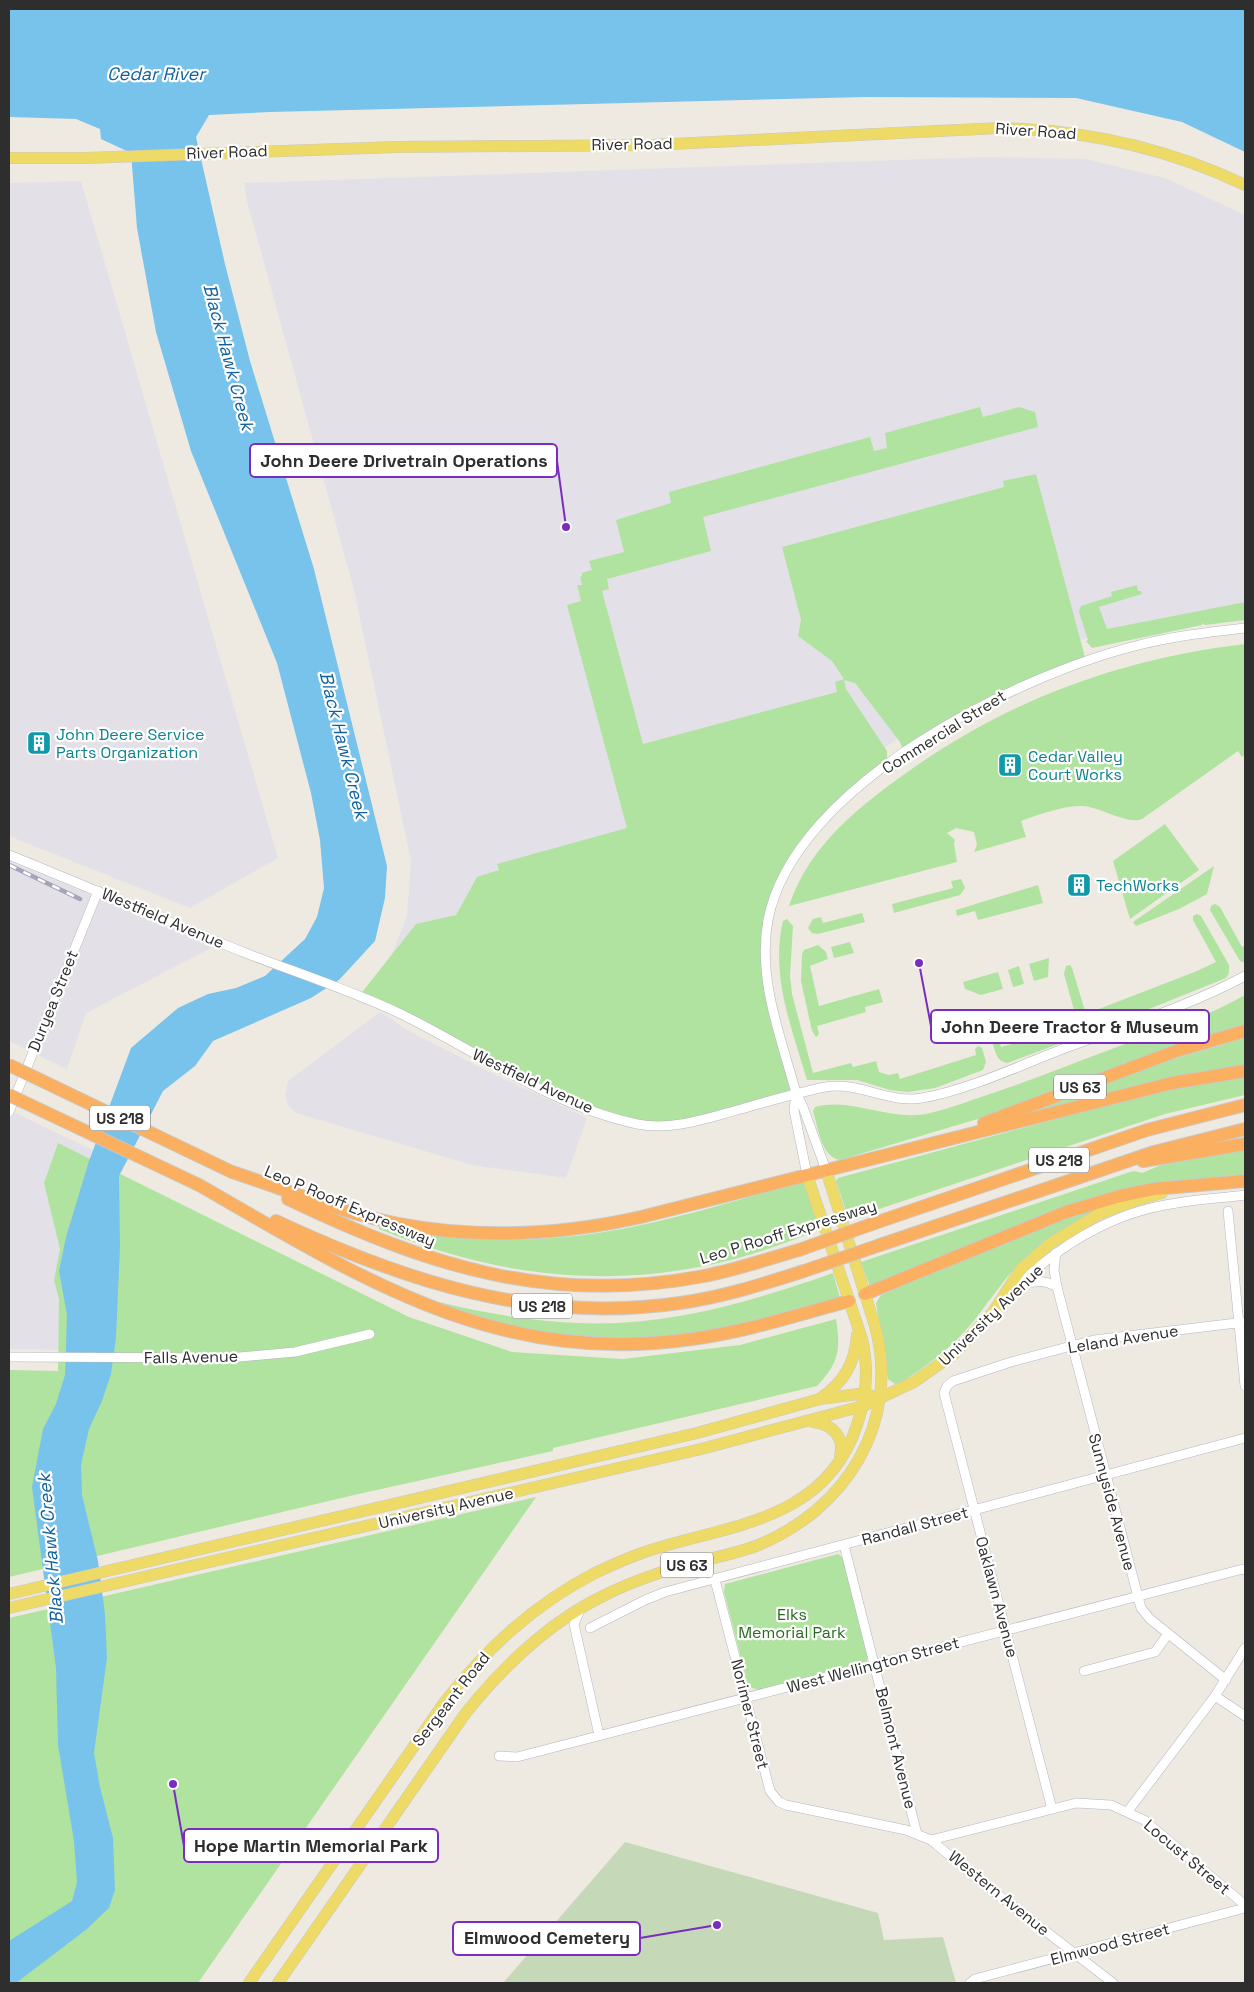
<svg xmlns="http://www.w3.org/2000/svg" width="1254" height="1992" font-family="'Space Grotesk',sans-serif">
	<rect width="100%" height="100%" fill="#eeeae1"/>
	<g fill="#e3e1e7">
		<path d="M 985,157 L 1085,159 L 1165,178 L 1245,215 L 1245,606 L 1225,607 L 1067,643 L 967,694 L 842,775 L 377,991 L 407,916 L 411,861 L 354,590 L 247,201 L 244,183 Z"/>
		<path d="M 81,181 L 278,858 L 190,908 L 9,836 L 9,183 Z"/>
		<path d="M 9,861 L 215,946 L 86,1013 L 67,1069 L 9,1041 Z"/>
		<path d="M 380,1012 L 409,1031 L 485,1070 L 587,1118 L 566,1178 L 472,1165 L 296,1113 L 288,1105 L 285,1095 L 288,1081 Z"/>
		<path d="M 9,1110 L 93,1150 L 89,1161 L 66,1350 L 9,1349 Z"/>
	</g>
	<g fill="#b0e39f">
		<path d="M 980,407 L 983,417 L 1019,407 L 1035,412 L 1038,427 L 703,517 L 711,551 L 607,579 L 609,589 L 602,591 L 643,744 L 837,692 L 835,682 L 844,679 L 832,661 L 798,636 L 801,620 L 782,547 L 1004,487 L 1003,481 L 1036,474 L 1086,661 L 1015,688 L 904,753 L 900,742 L 855,683 L 844,680 L 846,689 L 887,751 L 887,765 L 808,838 L 774,898 L 765,967 L 796,1093 L 658,1126 L 564,1099 L 359,996 L 416,924 L 456,915 L 477,877 L 499,870 L 497,864 L 627,828 L 567,605 L 581,601 L 577,585 L 582,585 L 580,577 L 582,576 L 582,573 L 592,570 L 589,561 L 624,552 L 616,520 L 671,503 L 669,492 L 870,437 L 874,451 L 887,448 L 885,433 Z"/>
		<path d="M 1137,585 L 1138,591 L 1141,591 L 1142,594 L 1099,607 L 1107,629 L 1245,602 L 1245,620 L 1205,625 L 1202,623 L 1202,625 L 1092,648 L 1086,641 L 1088,640 L 1079,612 L 1081,606 L 1112,596 L 1111,592 Z"/>
		<path d="M 1245,644 L 1245,754 L 1242,757 L 1238,751 L 1142,819 C 1127,825 1101,807 1082,806 C 1062,806 1040,814 1021,821 L 1026,837 L 974,852 L 977,845 L 974,832 L 956,828 L 947,833 L 955,840 L 954,844 L 957,862 L 789,906 C 810,843 863,803 916,766 C 1015,697 1126,658 1245,644 Z"/>
		<path d="M 1165,824 L 1199,870 L 1130,919 L 1113,861 Z"/>
		<path d="M 1214,866 L 1207,894 L 1179,909 L 1136,926 L 1133,922 Z"/>
		<path d="M 961,879 L 965,888 L 960,895 L 894,913 L 892,904 L 953,888 L 951,881 Z"/>
		<path d="M 1038,885 L 1043,903 L 978,920 L 975,911 L 957,916 L 956,910 Z"/>
		<path d="M 1215,904 L 1220,907 L 1242,947 L 1245,946 L 1245,963 L 1240,961 L 1210,910 L 1211,906 Z"/>
		<path d="M 862,913 L 865,922 L 818,934 L 812,933 L 808,928 L 813,919 L 821,917 L 823,923 Z"/>
		<path d="M 1197,914 L 1201,916 L 1229,965 L 1229,973 L 1226,978 L 1092,1032 L 1084,1032 L 1079,1028 L 1064,974 L 1066,966 L 1070,965 L 1072,968 L 1086,1014 L 1197,971 L 1216,962 L 1193,920 L 1193,916 Z"/>
		<path d="M 787,919 L 793,926 L 790,976 L 792,994 L 813,1073 L 851,1063 L 853,1067 L 876,1061 L 879,1072 L 889,1075 L 898,1073 L 900,1079 L 976,1055 L 975,1049 L 978,1046 L 982,1048 L 986,1062 L 983,1070 L 935,1088 L 908,1092 L 890,1090 L 857,1080 L 807,1080 C 792,1029 770,975 783,921 Z"/>
		<path d="M 850,942 L 854,953 L 834,958 L 831,947 Z"/>
		<path d="M 818,945 L 826,952 L 828,959 L 810,966 L 819,1006 L 879,989 L 883,1002 L 865,1007 L 866,1012 L 817,1026 L 819,1034 L 816,1037 L 812,1031 L 801,981 L 802,954 L 804,950 Z"/>
		<path d="M 1049,958 L 1048,977 L 1034,981 L 1029,964 Z"/>
		<path d="M 1019,966 L 1024,984 L 1013,987 L 1008,970 Z"/>
		<path d="M 998,972 L 1003,989 L 981,995 L 965,989 L 963,982 Z"/>
		<path d="M 1245,995 L 1245,1028 L 981,1118 L 840,1160 C 821,1157 818,1127 813,1111 L 815,1107 C 853,1097 887,1121 926,1114 C 945,1110 963,1103 981,1097 C 1024,1083 1066,1066 1109,1050 C 1154,1033 1204,1019 1245,995 Z"/>
		<path d="M 1060,1023 L 1064,1024 C 1068,1031 1068,1039 1061,1043 L 1007,1063 C 997,1061 996,1054 993,1045 L 995,1041 L 1000,1042 L 1001,1047 L 1059,1031 Z"/>
		<path d="M 1245,1038 L 1245,1066 L 1021,1116 L 1167,1061 Z"/>
		<path d="M 1245,1077 L 1245,1095 L 1165,1114 L 852,1218 L 849,1218 L 847,1214 L 836,1181 L 838,1178 L 1152,1093 Z"/>
		<path d="M 58,1143 L 409,1317 L 512,1352 L 623,1359 L 740,1345 L 836,1319 C 841,1350 839,1363 817,1386 L 553,1448 L 553,1451 L 354,1495 L 9,1577 L 9,1370 L 58,1371 L 59,1299 L 54,1280 L 60,1249 L 44,1183 Z"/>
		<path d="M 1245,1149 L 1245,1175 L 1142,1187 L 870,1287 L 861,1262 L 1133,1171 L 1142,1173 L 1161,1165 Z"/>
		<path d="M 802,1182 L 805,1183 L 820,1229 C 670,1294 529,1290 379,1229 L 380,1225 C 433,1234 485,1242 539,1239 C 629,1235 716,1206 802,1182 Z"/>
		<path d="M 1112,1203 C 1080,1219 1048,1235 1022,1261 C 1003,1280 989,1302 972,1323 C 952,1347 928,1365 902,1382 L 895,1384 L 888,1379 L 876,1303 L 881,1295 L 1045,1224 Z"/>
		<path d="M 833,1273 L 840,1298 L 757,1323 L 656,1339 L 576,1338 L 502,1325 L 438,1305 L 439,1302 C 484,1313 530,1321 577,1323 C 666,1327 751,1302 833,1273 Z"/>
		<path d="M 536,1497 L 198,1983 L 9,1983 L 9,1618 Z"/>
		<path d="M 838,1554 L 843,1558 L 868,1655 L 867,1661 L 760,1690 L 752,1688 L 748,1685 L 724,1592 L 725,1584 Z"/>
	</g>
	<path fill="#c5d8b8" d="M 625,1842 L 878,1913 L 884,1940 L 943,1937 L 956,1983 L 503,1983 Z"/>
	<path fill="#78c3ec" d="M 9,9 L 1245,9 L 1245,152 L 1182,122 L 1076,98 L 866,97 L 270,112 L 209,115 L 196,137 L 225,264 L 250,361 L 314,569 L 387,866 L 385,898 L 375,941 L 339,980 L 311,998 L 213,1041 L 195,1066 L 163,1091 L 119,1176 L 120,1247 L 116,1338 L 111,1374 L 102,1401 L 89,1429 L 81,1465 L 82,1495 L 98,1561 L 105,1614 L 107,1658 L 94,1753 L 100,1787 L 113,1838 L 115,1890 L 109,1908 L 87,1929 L 16,1983 L 9,1983 L 9,1941 L 72,1901 L 77,1882 L 74,1841 L 58,1745 L 56,1668 L 32,1487 L 43,1429 L 56,1404 L 65,1375 L 67,1315 L 59,1271 L 66,1237 L 89,1161 L 131,1048 L 178,1008 L 208,994 L 236,988 L 265,976 L 305,939 L 317,917 L 324,888 L 320,840 L 311,793 L 277,663 L 191,451 L 156,332 L 137,228 L 131,153 L 101,139 L 100,129 L 76,119 L 9,117 Z"/>
	<g fill="none" stroke-linecap="round" stroke-linejoin="round">
		<defs>
			<g id="minor">
				<path d="M 9,855 C 89,887 168,922 248,954 C 300,974 353,991 403,1015 C 480,1053 552,1106 637,1124 C 673,1131 707,1118 741,1109 C 769,1101 796,1093 825,1087 C 858,1081 889,1104 922,1098 C 965,1091 1019,1066 1060,1050 C 1122,1027 1187,1007 1245,976"/>
				<path d="M 796,1094 L 794,1110 L 807,1175"/>
				<path d="M 9,1112 L 98,891"/>
				<path d="M 826,1170 L 803,1107 L 796,1093 C 781,1037 757,979 768,920 C 794,785 1017,675 1139,645 C 1174,636 1210,632 1245,628"/>
				<path d="M 1228,1211 L 1245,1386"/>
				<path d="M 1056,1253 L 1054,1270 L 1057,1287 L 1141,1608 L 1150,1619 L 1226,1680"/>
				<path d="M 1021,1285 C 1036,1281 1044,1279 1057,1287"/>
				<path d="M 1007,1297 C 1052,1249 1110,1212 1177,1203 C 1200,1199 1223,1198 1245,1195"/>
				<path d="M 9,1357 L 229,1358 L 295,1352 L 370,1334"/>
				<path d="M 844,1545 L 917,1834"/>
				<path d="M 715,1580 L 770,1791 L 779,1802 L 786,1805 L 906,1830 L 931,1840 L 979,1880 L 1113,1983"/>
				<path d="M 580,1610 L 574,1624 L 599,1735"/>
				<path d="M 590,1628 L 645,1600 L 665,1592 L 1245,1438"/>
				<path d="M 1084,1671 L 1155,1652 L 1168,1634"/>
				<path d="M 1215,1696 L 1245,1716"/>
				<path d="M 499,1756 L 517,1757 L 1243,1569 L 1245,1570"/>
				<path d="M 1052,1809 L 944,1393 L 947,1386 L 953,1381 L 1011,1362 L 1094,1340 L 1245,1322"/>
				<path d="M 1128,1811 L 1215,1696 L 1245,1648"/>
				<path d="M 931,1840 L 1076,1803 L 1111,1805 L 1144,1820 L 1245,1905"/>
				<path d="M 970,1983 L 975,1979 L 1245,1908"/>
			</g>
			<g id="major">
				<path d="M 9,158 L 85,158 L 397,147 L 652,145 L 1000,128 C 1086,130 1167,148 1245,185"/>
				<path d="M 821,1398 C 844,1382 855,1363 857,1335"/>
				<path d="M 813,1422 C 832,1424 845,1437 840,1456"/>
				<path d="M 9,1594 L 697,1433 L 820,1399 L 866,1393 L 872,1396"/>
				<path d="M 9,1608 L 701,1449 L 863,1406 L 914,1382 L 955,1353 L 993,1312 L 1021,1269 L 1051,1243 L 1099,1214 L 1137,1200 L 1162,1193"/>
				<path d="M 249,1983 L 444,1703 C 486,1649 533,1605 595,1573 C 614,1564 634,1555 654,1549 C 735,1524 826,1519 857,1425 C 867,1396 869,1369 862,1339 L 807,1175"/>
				<path d="M 278,1983 L 465,1714 C 504,1665 549,1622 605,1595 C 635,1580 666,1570 697,1562 C 717,1557 737,1553 756,1546 C 846,1510 901,1423 875,1326 L 826,1170"/>
			</g>
			<g id="highway">
				<path d="M 984,1123 L 1176,1051 L 1245,1031"/>
				<path d="M 1143,1161 L 1245,1144"/>
				<path d="M 232,1172 C 287,1190 342,1213 399,1224 C 479,1239 561,1235 641,1217 L 1172,1083 L 1245,1071"/>
				<path d="M 199,1185 C 359,1277 497,1367 692,1339 C 745,1332 797,1315 849,1301"/>
				<path d="M 288,1199 C 426,1265 549,1306 704,1276 C 736,1270 767,1259 799,1250"/>
				<path d="M 276,1221 C 406,1282 535,1324 680,1303 C 723,1297 763,1284 804,1271"/>
				<path d="M 875,1223 L 1147,1130 L 1245,1105"/>
				<path d="M 880,1245 L 1154,1152 L 1245,1129"/>
				<path d="M 865,1294 L 1066,1212 L 1120,1196 L 1154,1189 L 1245,1181"/>
			</g>
		</defs>
		<use href="#minor" stroke="#b4b5c0" stroke-width="10"/>
		<use href="#major" stroke="#c9c9c9" stroke-width="12"/>
		<use href="#highway" stroke="#c9c9c9" stroke-width="14"/>
		<use href="#minor" stroke="#fff" stroke-width="9"/>
		<use href="#major" stroke="#eeda66" stroke-width="11"/>
		<use href="#highway" stroke="#fab060" stroke-width="12"/>
		<defs>
			<path id="rail" d="M 9,865 L 80,899"/>
		</defs>
		<use href="#rail" stroke="#a3a4b7" stroke-width="4.5"/>
		<use href="#rail" stroke="#fff" stroke-width="2.5" stroke-dasharray="8" stroke-linecap="butt"/>
		<defs>
			<g id="highway-bridge">
				<path d="M 9,1065 L 232,1172"/>
				<path d="M 9,1095 L 199,1185"/>
				<path d="M 799,1250 L 875,1223"/>
				<path d="M 804,1271 L 880,1245"/>
			</g>
		</defs>
		<use href="#highway-bridge" stroke="#c9c9c9" stroke-width="14" stroke-linecap="butt"/>
		<use href="#highway-bridge" stroke="#fab060" stroke-width="12"/>
	</g>
	<defs>
		<symbol id="building-square" viewBox="-11 -11 22 22"><rect x="-9" y="-9" width="18" height="18" rx="4" fill="#0f9aa8" stroke="#fff"/><path d="M-4-6H4V6H1V3H-1V6H-4ZM-2.5-4.3h1.7v1.8h-1.7ZM.8-4.3h1.7v1.8H.8ZM-2.5-1h1.7V.8h-1.7ZM.8-1h1.7V.8H.8Z" fill="#fff"/></symbol>
	</defs>
	<g fill-rule="evenodd">
		<use href="#building-square" x="25" y="729" width="28" height="28"/>
		<use href="#building-square" x="996" y="751" width="28" height="28"/>
		<use href="#building-square" x="1065" y="871" width="28" height="28"/>
	</g>
	<g text-anchor="middle" dominant-baseline="central" stroke-width="4.5" stroke-linejoin="round" paint-order="stroke">
		<g fill="#fff" stroke="#6d6d6d" stroke-width="1">
			<rect x="1054" y="1074.5" width="52" height="25" rx="4"/>
			<rect x="90" y="1105.5" width="60" height="25" rx="4"/>
			<rect x="1029" y="1147.5" width="60" height="25" rx="4"/>
			<rect x="512" y="1293.5" width="60" height="25" rx="4"/>
			<rect x="661" y="1552.5" width="52" height="25" rx="4"/>
		</g>
		<g font-size="15" font-weight="bold" fill="#2e2e2e">
			<text x="1080" y="1087">US 63</text>
			<text x="120" y="1118">US 218</text>
			<text x="1059" y="1160">US 218</text>
			<text x="542" y="1306">US 218</text>
			<text x="687" y="1565">US 63</text>
		</g>
		<g font-size="16" fill="#2e2e2e" stroke="#fff">
			<text transform="translate(1036 131) rotate(4)">River Road</text>
			<text transform="translate(632 144) rotate(-1)">River Road</text>
			<text transform="translate(227 152) rotate(-2)">River Road</text>
			<text transform="translate(944 732) rotate(-32)">Commercial Street</text>
			<text transform="translate(163 918) rotate(23)">Westfield Avenue</text>
			<text transform="translate(53 1001) rotate(-68)">Duryea Street</text>
			<text transform="translate(533 1081) rotate(25)">Westfield Avenue</text>
			<text transform="translate(350 1206) rotate(23)">Leo P Rooff Expressway</text>
			<text transform="translate(788 1232) rotate(-17)">Leo P Rooff Expressway</text>
			<text transform="translate(991 1315) rotate(-44)">University Avenue</text>
			<text transform="translate(1123 1339) rotate(-9)">Leland Avenue</text>
			<text transform="translate(191 1357) rotate(-1)">Falls Avenue</text>
			<text transform="translate(1112 1502) rotate(75)">Sunnyside Avenue</text>
			<text transform="translate(446 1508) rotate(-13)">University Avenue</text>
			<text transform="translate(915 1526) rotate(-15)">Randall Street</text>
			<text transform="translate(997 1597) rotate(75)">Oaklawn Avenue</text>
			<text transform="translate(873 1665) rotate(-15)">West Wellington Street</text>
			<text transform="translate(451 1699) rotate(-52)">Sergeant Road</text>
			<text transform="translate(750 1714) rotate(76)">Norimer Street</text>
			<text transform="translate(896 1748) rotate(76)">Belmont Avenue</text>
			<text transform="translate(1187 1857) rotate(40)">Locust Street</text>
			<text transform="translate(999 1893) rotate(39)">Western Avenue</text>
			<text transform="translate(1110 1944) rotate(-15)">Elmwood Street</text>
		</g>
		<g font-size="16" fill="#0d838f" stroke="#fff" text-anchor="start">
			<text x="56" y="734">John Deere Service<tspan x="56" dy="18">Parts Organization</tspan></text>
			<text x="1028" y="756">Cedar Valley<tspan x="1028" dy="18">Court Works</tspan></text>
			<text x="1096" y="885">TechWorks</text>
		</g>
		<g font-size="16" fill="#266b1d" stroke="#fff">
			<text x="792" y="1614">Elks<tspan x="792" dy="18">Memorial Park</tspan></text>
		</g>
		<g font-size="18" font-style="italic" fill="#11619e" stroke="#fff">
			<text x="156" y="73">Cedar River</text>
			<text transform="translate(229 357) rotate(75)">Black Hawk Creek</text>
			<text transform="translate(344 745) rotate(76)">Black Hawk Creek</text>
			<text transform="translate(50 1549) rotate(-95)">Black Hawk Creek</text>
		</g>
	</g>
	<path fill="none" stroke="#7b2cbf" stroke-width="2" d="M566 527L557 461M919 963L931 1026M173 1784L184 1846M717 1925L640 1938"/>
	<g fill="#7b2cbf" stroke="#fff" stroke-width="2">
		<circle cx="566" cy="527" r="5"/>
		<circle cx="919" cy="963" r="5"/>
		<circle cx="173" cy="1784" r="5"/>
		<circle cx="717" cy="1925" r="5"/>
	</g>
	<g fill="#fff" stroke="#7b2cbf" stroke-width="2">
		<rect x="250" y="444" width="307" height="33" rx="5"/>
		<rect x="931" y="1010" width="278" height="33" rx="5"/>
		<rect x="184" y="1829" width="254" height="33" rx="5"/>
		<rect x="453" y="1922" width="187" height="33" rx="5"/>
	</g>
	<g font-size="18" text-anchor="middle" font-weight="bold" fill="#2e2e2e">
		<text x="404" y="467">John Deere Drivetrain Operations</text>
		<text x="1070" y="1033">John Deere Tractor &amp; Museum</text>
		<text x="311" y="1852">Hope Martin Memorial Park</text>
		<text x="547" y="1944">Elmwood Cemetery</text>
	</g>
	<rect width="1254" height="1992" fill="none" stroke="#2e2e2e" stroke-width="20"/>
</svg>
